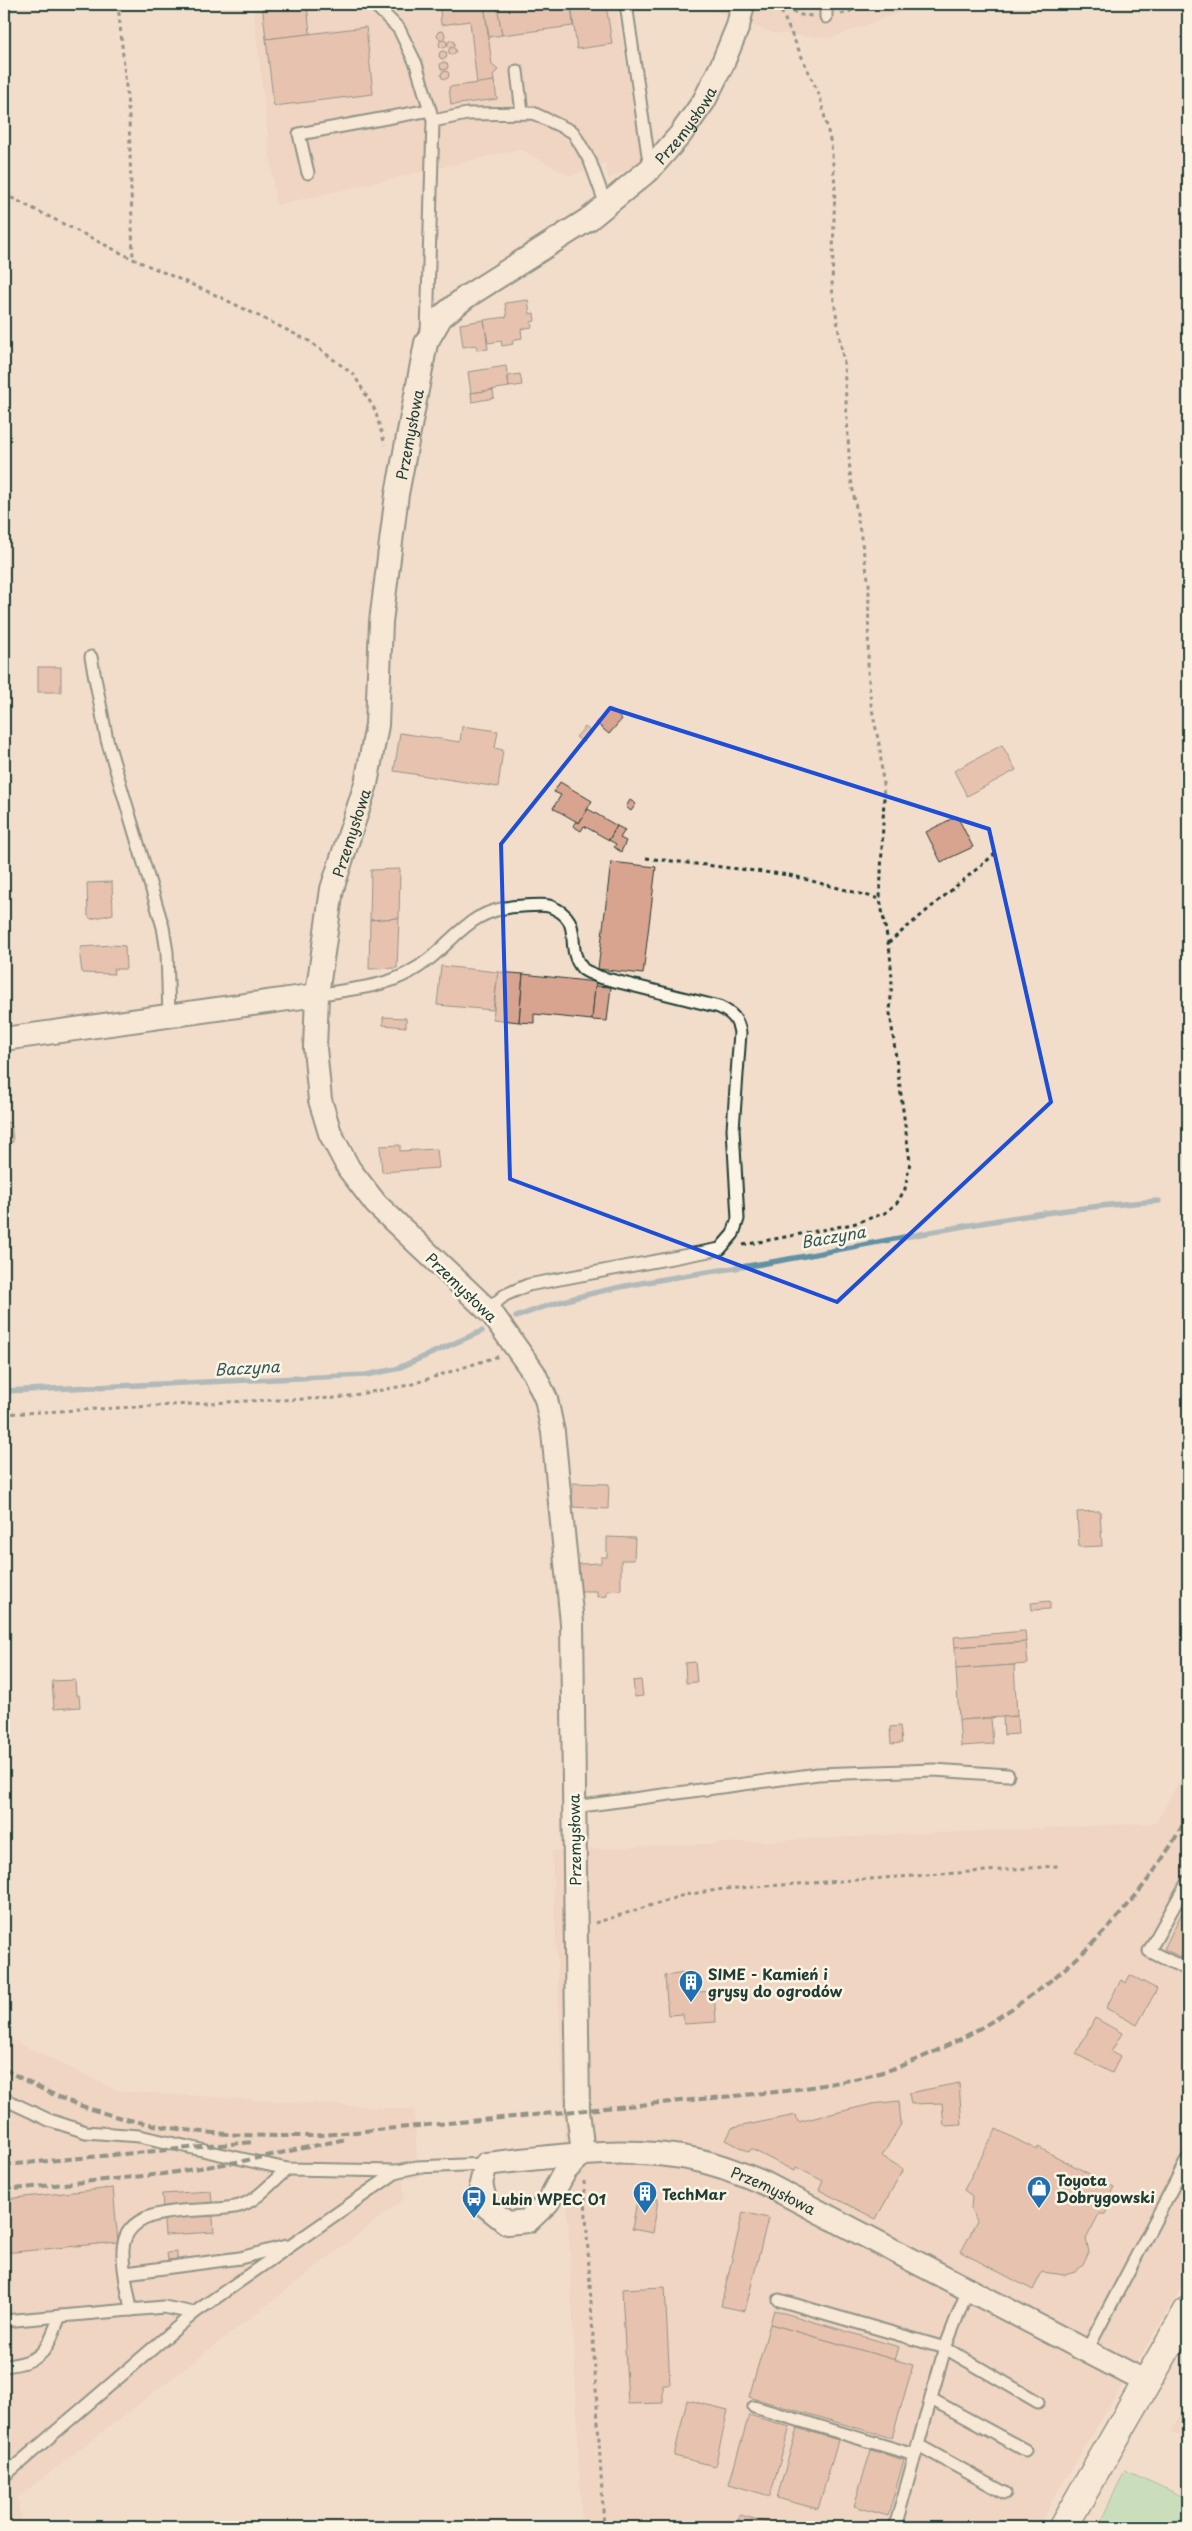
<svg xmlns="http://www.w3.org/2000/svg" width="1192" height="2531" font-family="'Playpen Sans',sans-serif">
	<rect width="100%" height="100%" fill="#f2ddcb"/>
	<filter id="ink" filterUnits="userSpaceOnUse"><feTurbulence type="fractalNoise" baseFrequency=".02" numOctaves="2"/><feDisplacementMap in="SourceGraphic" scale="10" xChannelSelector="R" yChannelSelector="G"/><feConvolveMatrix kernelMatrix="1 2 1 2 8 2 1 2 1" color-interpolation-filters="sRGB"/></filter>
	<g filter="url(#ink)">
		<g fill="#eaccb9">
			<path d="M 253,4 L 616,4 L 642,162 L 609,179 L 605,163 L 570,176 L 520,149 L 276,205 Z"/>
			<path d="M 696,4 L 922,4 L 831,38 L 773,33 Z"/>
			<path d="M 1188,1766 L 1188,2277 L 1053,2499 L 1039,2527 L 582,2527 L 552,1851 L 1156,1823 Z"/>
			<path d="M 4,2036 L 118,2091 L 414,2110 L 418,2178 L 403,2179 L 404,2199 L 18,2497 L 21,2527 L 4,2527 Z"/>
			<path d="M 1188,2399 L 1188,2440 L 1171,2432 Z"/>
		</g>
		<path fill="#9ce0ac" stroke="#5e8e70" d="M 1125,2470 L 1188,2499 L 1188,2527 L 1098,2527 Z"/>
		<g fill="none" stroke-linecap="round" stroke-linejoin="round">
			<g stroke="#6291a4" stroke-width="5.5">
				<path d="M 516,1317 C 599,1284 691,1276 778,1261 C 904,1238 1031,1209 1159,1201"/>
				<path d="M 4,1391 L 366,1375 L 396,1369 L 482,1331"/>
			</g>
		</g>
		<g fill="#d9a48f" stroke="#1f3d34">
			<path d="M 262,4 L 307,4 L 310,34 L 266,39 Z"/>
			<path d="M 477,4 L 484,4 L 492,65 L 498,70 L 493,75 L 494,81 L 477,84 L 470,21 L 441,25 L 440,9 Z"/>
			<path d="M 484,4 L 497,4 L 502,35 L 489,37 Z"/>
			<path d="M 497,4 L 571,4 L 573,26 L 502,35 Z"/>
			<path d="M 571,4 L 606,4 L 612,44 L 577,49 Z"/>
			<path d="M 366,27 L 373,94 L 274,106 L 266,39 Z"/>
			<circle cx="441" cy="35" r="4"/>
			<circle cx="443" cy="44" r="4"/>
			<circle cx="451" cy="44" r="3.5"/>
			<circle cx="452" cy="51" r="3.5"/>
			<circle cx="443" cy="55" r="4"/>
			<circle cx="444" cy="66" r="4"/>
			<circle cx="445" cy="75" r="4"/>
			<path d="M 494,81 L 497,99 L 451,105 L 449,87 Z"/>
			<path d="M 528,300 L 530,314 L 534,313 L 535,321 L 531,322 L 532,327 L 521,329 L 522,338 L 512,340 L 513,344 L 502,346 L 501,341 L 488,343 L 484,320 L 507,317 L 505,303 Z"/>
			<path d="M 484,320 L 488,349 L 477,350 L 476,345 L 463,347 L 460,324 Z"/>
			<path d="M 506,366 L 509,387 L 471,393 L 468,372 Z"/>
			<path d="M 520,374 L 522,385 L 509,387 L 508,376 Z"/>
			<path d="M 493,390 L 494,398 L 472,402 L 471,393 Z"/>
			<rect x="38" y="667" width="23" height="25"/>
			<path d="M 609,708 L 622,719 L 609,734 L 596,723 Z"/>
			<path d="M 462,726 L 498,731 L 495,748 L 503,750 L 498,787 L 394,771 L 400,733 L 460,742 Z"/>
			<path d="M 585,727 L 591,732 L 583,742 L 576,737 Z"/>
			<path d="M 1002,745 L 1016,770 L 967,796 L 954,771 Z"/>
			<path d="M 560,782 L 592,801 L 579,823 L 553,808 L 561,795 L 554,792 Z"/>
			<path d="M 630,800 L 636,804 L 631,811 L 626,807 Z"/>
			<path d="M 588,809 L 617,826 L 609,840 L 584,826 L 581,831 L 573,826 L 576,821 L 579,823 Z"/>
			<path d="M 957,816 L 973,847 L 941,862 L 926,832 Z"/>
			<path d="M 617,826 L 625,830 L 620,838 L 626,841 L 621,852 L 614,847 L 616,844 L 609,840 Z"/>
			<path d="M 611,862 L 656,867 L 643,974 L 598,969 Z"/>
			<path d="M 400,869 L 399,918 L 370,920 L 371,870 Z"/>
			<path d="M 112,882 L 113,914 L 91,919 L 88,916 L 87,883 Z"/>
			<path d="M 399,918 L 397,968 L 369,969 L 370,920 Z"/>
			<path d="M 112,945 L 125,946 L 126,969 L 113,969 L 114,974 L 82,973 L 80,957 L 81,947 Z"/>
			<path d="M 441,966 L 498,972 L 493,1010 L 437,1005 Z"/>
			<path d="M 498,972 L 523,974 L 519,1022 L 493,1019 Z"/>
			<path d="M 523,974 L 596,982 L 592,1020 L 534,1014 L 534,1023 L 519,1022 Z"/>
			<path d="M 595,986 L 611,987 L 607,1021 L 592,1020 Z"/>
			<path d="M 383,1017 L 406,1018 L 406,1027 L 383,1025 Z"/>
			<path d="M 11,1122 L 13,1142 L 4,1143 L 4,1123 Z"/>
			<path d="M 400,1145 L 400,1151 L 437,1149 L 439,1168 L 382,1172 L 380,1146 Z"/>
			<path d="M 573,1483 L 609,1484 L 608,1509 L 572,1507 Z"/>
			<path d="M 1100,1511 L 1102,1546 L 1079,1547 L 1077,1512 Z"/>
			<path d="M 607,1537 L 635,1538 L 634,1560 L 621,1560 L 621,1590 L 607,1591 L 607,1596 L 597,1597 L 597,1591 L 580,1591 L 579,1564 L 601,1563 L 601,1557 L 607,1557 Z"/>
			<path d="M 1050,1601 L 1050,1609 L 1032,1610 L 1031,1603 Z"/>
			<path d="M 1025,1631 L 1026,1642 L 955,1647 L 954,1637 Z"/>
			<path d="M 1026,1642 L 1028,1664 L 956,1669 L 955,1647 Z"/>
			<path d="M 695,1662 L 697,1682 L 686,1683 L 685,1663 Z"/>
			<path d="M 1014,1665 L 1017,1716 L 959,1720 L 956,1669 Z"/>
			<path d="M 75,1680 L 76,1695 L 79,1695 L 80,1707 L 54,1709 L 52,1681 Z"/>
			<path d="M 641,1680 L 643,1696 L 635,1697 L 633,1681 Z"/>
			<path d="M 1017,1716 L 1018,1734 L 1004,1735 L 1003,1717 Z"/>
			<path d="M 991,1718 L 993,1744 L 961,1746 L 959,1720 Z"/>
			<path d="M 900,1726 L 902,1743 L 891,1744 L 890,1727 Z"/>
			<path d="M 1188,1900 L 1188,1956 L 1186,1960 L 1164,1949 Z"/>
			<path d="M 692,1972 L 699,1992 L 714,1991 L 716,2022 L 684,2024 L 683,2014 L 668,2015 L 665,1976 Z"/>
			<path d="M 1130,1975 L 1157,1989 L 1137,2025 L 1106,2008 L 1121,1980 L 1126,1983 Z"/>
			<path d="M 1095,2018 L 1122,2033 L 1111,2052 L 1120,2057 L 1112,2073 L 1076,2054 Z"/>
			<path d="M 959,2083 L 962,2125 L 944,2126 L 942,2103 L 911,2104 L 909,2093 Z"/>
			<path d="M 899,2101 L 901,2124 L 882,2156 L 903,2169 L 876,2219 L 819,2190 L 823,2181 L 796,2167 L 794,2171 L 751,2149 L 749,2152 L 726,2140 L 732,2128 L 796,2115 L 798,2122 L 872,2104 Z"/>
			<path d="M 996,2129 L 1037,2150 L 1038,2147 L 1114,2187 L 1104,2205 L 1107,2210 L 1105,2214 L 1099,2214 L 1086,2239 L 1089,2252 L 1083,2265 L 1075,2272 L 1065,2275 L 1042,2272 L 1033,2290 L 961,2252 L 977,2221 L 971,2209 L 972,2196 L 964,2190 Z"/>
			<path d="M 113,2188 L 118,2242 L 4,2253 L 4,2199 Z"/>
			<path d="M 211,2191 L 214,2232 L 165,2235 L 162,2194 Z"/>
			<path d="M 638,2195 L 658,2199 L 653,2233 L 632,2229 Z"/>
			<path d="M 743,2212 L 768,2218 L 745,2311 L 721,2306 Z"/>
			<path d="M 177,2252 L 177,2259 L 168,2260 L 167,2253 Z"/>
			<path d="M 665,2287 L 670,2385 L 663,2385 L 663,2403 L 628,2404 L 622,2289 Z"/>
			<path d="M 774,2310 L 899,2347 L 895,2360 L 770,2324 Z"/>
			<path d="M 770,2324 L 913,2365 L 892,2438 L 749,2397 Z"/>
			<path d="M 687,2400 L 728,2410 L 715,2466 L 674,2456 Z"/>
			<path d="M 749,2415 L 790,2427 L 770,2496 L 729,2484 Z"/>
			<path d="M 797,2428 L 838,2440 L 818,2509 L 777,2498 Z"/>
			<path d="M 871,2450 L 904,2460 L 888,2516 L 854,2506 Z"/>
			<path d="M 740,2515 L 784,2527 L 736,2527 Z"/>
		</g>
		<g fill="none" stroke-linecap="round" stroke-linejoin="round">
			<defs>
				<g id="lane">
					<path d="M 374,4 L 399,29 L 416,64 L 432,117"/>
					<path d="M 626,4 L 650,169"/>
					<path d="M 826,4 L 826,17"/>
					<path d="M 517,71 L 522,113"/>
					<path d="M 308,173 L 299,134 L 430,110"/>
					<path d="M 427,334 L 433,121 L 467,114 L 533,113 L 573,132 L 590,161 L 606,205"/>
					<path d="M 91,657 L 107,740 L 163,927 L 167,952 L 169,1015"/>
					<path d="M 317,995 C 347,989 381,988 408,973 C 454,949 461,908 523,906 C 531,906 542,904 549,906 C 587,920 563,945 582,968 C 585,972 594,974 599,977 L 719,1007 C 732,1013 738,1019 740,1033 L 733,1129 L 738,1219 L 733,1234 L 720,1249 L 528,1285 L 505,1295 L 488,1309"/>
					<path d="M 574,1807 L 818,1774 L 934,1770 L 1008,1775"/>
					<path d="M 1188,1881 L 1149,1951 L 1188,1970"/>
					<path d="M 4,2099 L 49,2120 L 86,2132 L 139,2136 L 287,2169 L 398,2171"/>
					<path d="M 126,2273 L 240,2258 L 286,2246"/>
					<path d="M 779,2300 L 945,2348 L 1038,2402"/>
					<path d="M 131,2310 C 128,2290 122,2269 123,2249 C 126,2199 207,2215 239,2206 C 258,2200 272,2182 287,2169"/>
					<path d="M 4,2321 L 164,2307 L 194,2313"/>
					<path d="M 1086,2352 L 1188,2158"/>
					<path d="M 4,2366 C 44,2362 46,2351 60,2316"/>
					<path d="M 931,2399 L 1025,2450"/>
					<path d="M 754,2407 L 915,2455"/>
					<path d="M 918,2445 L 1005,2493"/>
					<path d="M 4,2476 L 194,2313 L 398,2171 L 417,2167 L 486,2164"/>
					<path d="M 895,2527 L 945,2348 L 968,2289"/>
				</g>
				<g id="street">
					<path d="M 4,1039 L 317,995"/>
					<path id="s1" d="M 583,2153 L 578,2111 L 572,1623 L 553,1432 L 546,1399 L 534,1373 L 493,1315 L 376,1204 L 349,1169 L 330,1133 L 320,1100 L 315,1048 L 317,995 L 332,889 L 366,784 L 377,725 L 381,622 L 397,494 L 426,343 L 441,317 L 466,297 L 589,219 L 650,169 L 680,135 L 704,101 L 722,65 L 738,26 L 743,4"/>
					<path id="s2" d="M 583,2153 L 565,2171 L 548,2202 L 528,2221 L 507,2223 L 487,2207 L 481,2184 L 486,2164 C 556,2156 628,2145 697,2160 C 721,2165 743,2174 766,2184 L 1146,2382"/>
				</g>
				<path id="secondary" d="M 1063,2527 L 1188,2311"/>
			</defs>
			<use href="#lane" stroke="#1f3d34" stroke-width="15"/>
			<use href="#street" stroke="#1f3d34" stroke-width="26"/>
			<use href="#secondary" stroke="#1f3d34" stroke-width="31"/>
			<g stroke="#1f3d34" stroke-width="3" stroke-dasharray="4 4" stroke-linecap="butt">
				<path d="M 118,4 L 129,117 L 133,259"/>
				<path d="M 778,4 L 801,15 L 812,16"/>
				<path d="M 841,14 L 871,4"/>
				<path d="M 4,194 L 133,259 L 218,296 L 309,341 L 354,375 L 375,410 L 385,445"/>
				<path d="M 646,858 L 789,875 L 880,899"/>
				<path d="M 888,943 L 996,853"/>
				<path d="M 743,1245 L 853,1224 L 885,1213 L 897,1203 L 905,1189 L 910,1162 L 890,1013 L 892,979 L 890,953 L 880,899 L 884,797 L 880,749 L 871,704 L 868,671 L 869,584 L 850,473 L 844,364 L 832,288 L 835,185 L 831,144 L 820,97 L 778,4"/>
				<path d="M 4,1414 L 247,1401 L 337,1398 L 409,1385 L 499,1356"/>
				<path d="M 595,1923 L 684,1895 L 724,1889 L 1058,1866"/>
				<path d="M 584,2181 L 604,2527"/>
			</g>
			<use href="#lane" stroke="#fcf5e5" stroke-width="11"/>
			<use href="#street" stroke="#fcf5e5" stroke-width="22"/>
			<use href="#secondary" stroke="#fcf5e5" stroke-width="28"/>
			<g stroke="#1f3d34" stroke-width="4" stroke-dasharray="8 4" stroke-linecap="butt">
				<path d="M 4,2069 C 28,2082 54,2096 79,2105 C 155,2132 232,2137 312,2136 L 786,2091 C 827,2084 870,2079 908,2063 C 1026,2016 1129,1929 1188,1815"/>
				<path d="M 4,2165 L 254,2142"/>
				<path d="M 4,2190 L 163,2174 L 243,2161 L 346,2139"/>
			</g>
		</g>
	</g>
	<path d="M0 0H1192V2531H0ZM 610,708 L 989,829 L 1051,1102 L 837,1302 L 510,1179 L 501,844 Z" fill="#f2ddcb" fill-opacity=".55" fill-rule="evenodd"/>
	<path fill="none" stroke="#1d4ed8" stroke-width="4" stroke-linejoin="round" d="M 610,708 L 989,829 L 1051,1102 L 837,1302 L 510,1179 L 501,844 Z"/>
	<defs>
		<symbol id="building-pin" viewBox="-11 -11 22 30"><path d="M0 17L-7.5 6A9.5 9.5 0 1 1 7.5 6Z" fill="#1f6fb2" stroke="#fcf5e5"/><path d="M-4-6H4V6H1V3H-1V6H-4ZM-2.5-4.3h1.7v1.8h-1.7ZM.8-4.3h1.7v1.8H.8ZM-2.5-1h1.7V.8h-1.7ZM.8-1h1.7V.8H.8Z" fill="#fff"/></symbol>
		<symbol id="shop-pin" viewBox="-11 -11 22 30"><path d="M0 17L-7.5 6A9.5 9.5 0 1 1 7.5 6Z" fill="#1f6fb2" stroke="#fcf5e5"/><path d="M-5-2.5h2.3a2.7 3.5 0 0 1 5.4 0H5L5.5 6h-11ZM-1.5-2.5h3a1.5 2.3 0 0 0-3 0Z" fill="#fff"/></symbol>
		<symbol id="bus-pin" viewBox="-11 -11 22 30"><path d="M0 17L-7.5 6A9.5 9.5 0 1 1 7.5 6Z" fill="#1f6fb2" stroke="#fcf5e5"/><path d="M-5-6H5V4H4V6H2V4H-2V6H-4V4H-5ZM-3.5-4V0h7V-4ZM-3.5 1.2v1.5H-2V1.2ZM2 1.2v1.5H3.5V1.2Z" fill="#fff"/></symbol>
	</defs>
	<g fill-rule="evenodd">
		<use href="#building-pin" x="677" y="1968" width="28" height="38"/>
		<use href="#shop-pin" x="1025" y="2174" width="28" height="38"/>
		<use href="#building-pin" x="631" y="2179" width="28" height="38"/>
		<use href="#bus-pin" x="460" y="2184" width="28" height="38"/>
	</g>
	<g text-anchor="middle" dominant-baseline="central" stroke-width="5" stroke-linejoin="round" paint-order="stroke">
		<g font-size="15" fill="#1f3d34" stroke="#fcf5e5">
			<text stroke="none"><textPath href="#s1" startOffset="2248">Przemysłowa</textPath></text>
			<text stroke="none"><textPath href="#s1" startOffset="1812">Przemysłowa</textPath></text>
			<text stroke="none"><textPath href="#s1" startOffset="1408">Przemysłowa</textPath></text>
			<text transform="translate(462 1287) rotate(44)">Przemysłowa</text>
			<text transform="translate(574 1840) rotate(-91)">Przemysłowa</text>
			<text stroke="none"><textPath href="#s2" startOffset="474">Przemysłowa</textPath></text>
		</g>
		<g font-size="15" font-weight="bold" fill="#1f3d34" stroke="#fcf5e5" text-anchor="start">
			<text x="708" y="1973">SIME - Kamień i<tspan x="708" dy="17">grysy do ogrodów</tspan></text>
			<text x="1056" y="2179">Toyota<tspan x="1056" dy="17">Dobrygowski</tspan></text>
			<text x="662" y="2193">TechMar</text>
			<text x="492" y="2198">Lubin WPEC 01</text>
		</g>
		<g font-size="16" font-style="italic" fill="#355959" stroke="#fcf5e5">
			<text transform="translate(833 1236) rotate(-10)">Baczyna</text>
			<text transform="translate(247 1367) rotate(-3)">Baczyna</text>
		</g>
	</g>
	<rect width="1192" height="2531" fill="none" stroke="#fcf5e5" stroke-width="20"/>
	<rect x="10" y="10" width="1172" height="2511" fill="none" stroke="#1f3d34" stroke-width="2" filter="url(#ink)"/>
</svg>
